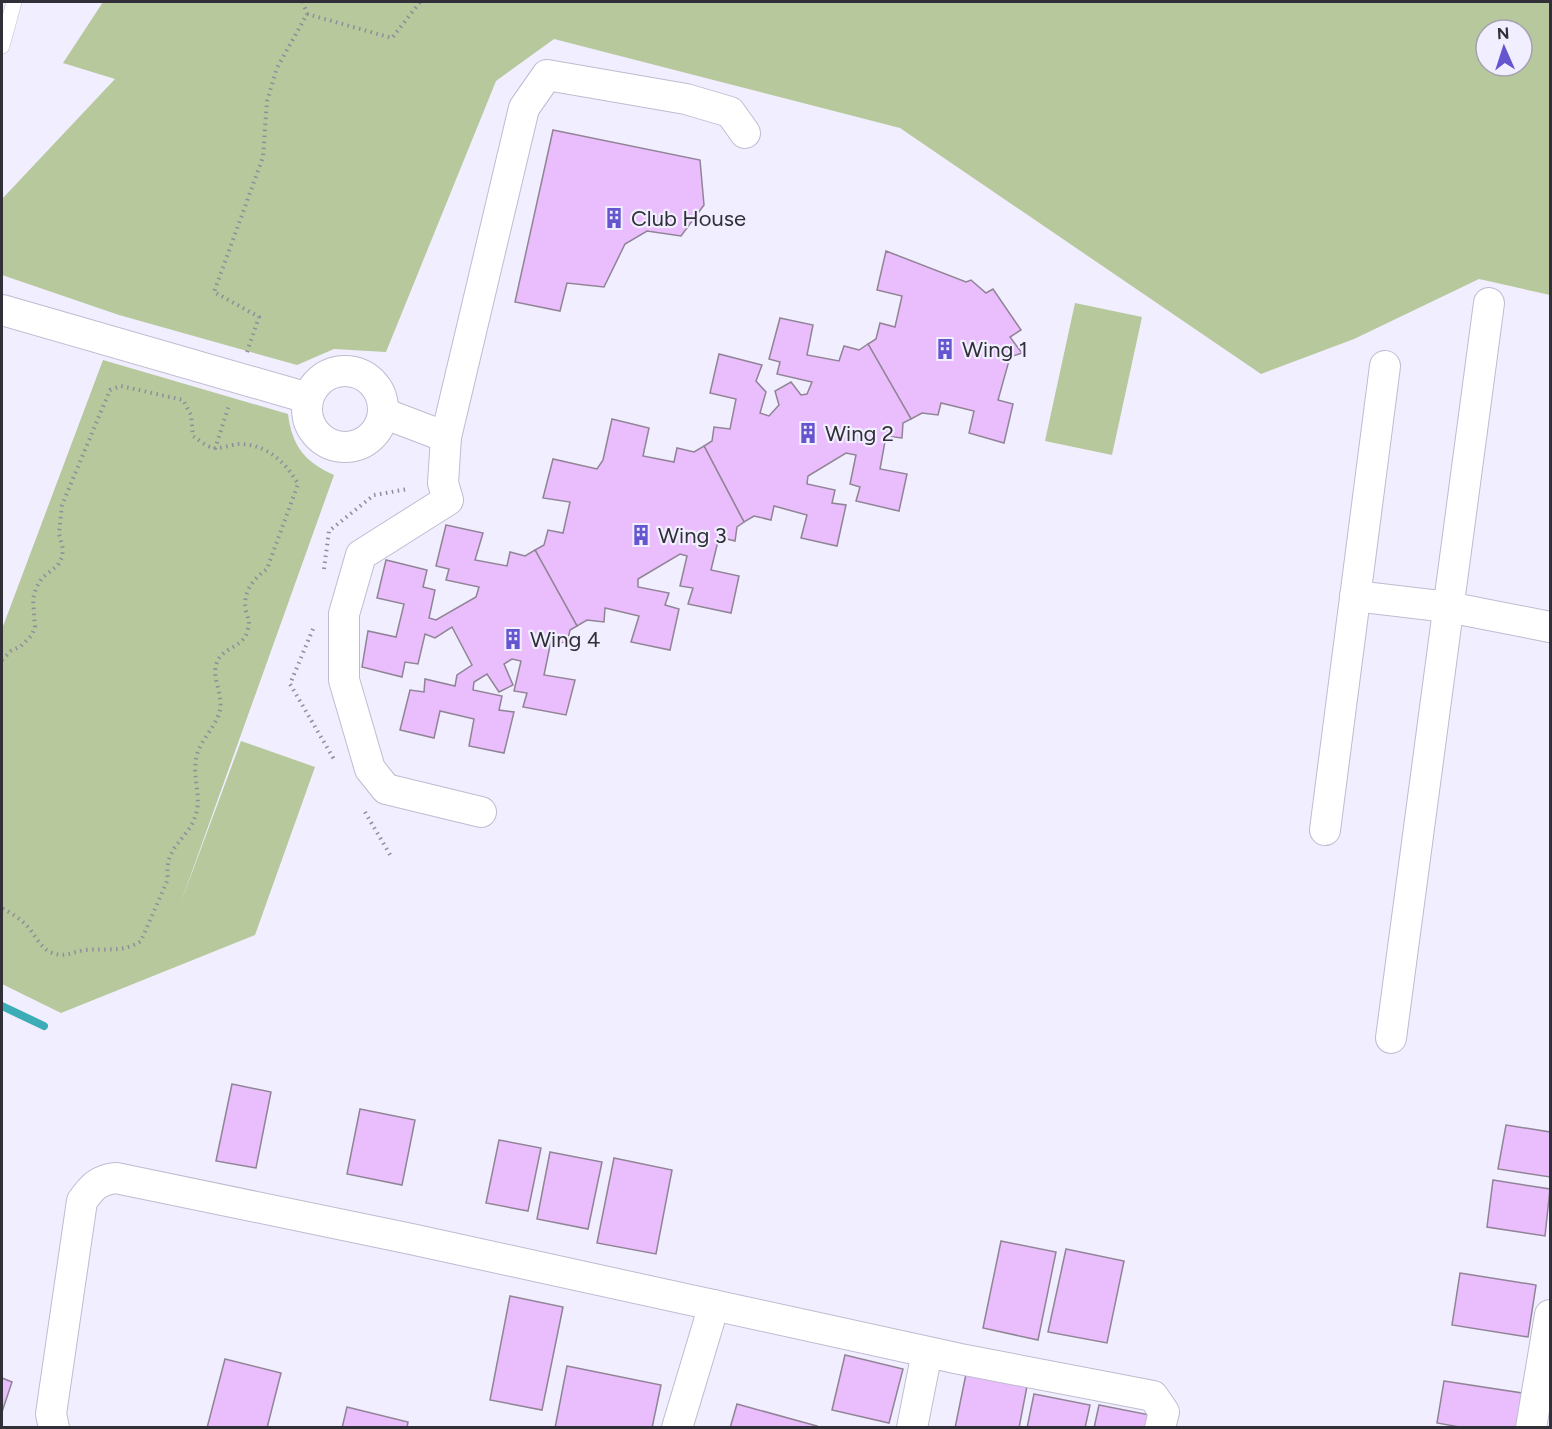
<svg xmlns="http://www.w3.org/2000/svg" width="1552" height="1429" font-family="Figtree,sans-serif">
	<rect width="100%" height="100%" fill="#f0eeff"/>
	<g fill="#b7c89c" fill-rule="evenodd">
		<path d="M 103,2 L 1550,2 L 1550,295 L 1479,279 L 1354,339 L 1261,374 L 900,128 L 554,39 L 496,81 L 386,352 L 334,349 L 297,365 L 119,315 L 2,275 L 2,199 L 115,79 L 63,63 ZM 1486,30 L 1522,30 L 1522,66 L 1486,66 Z"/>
		<path d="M 1075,303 L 1142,317 L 1112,455 L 1045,441 Z"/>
		<path d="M 103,360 L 288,414 C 292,446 305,462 334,475 L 180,905 L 241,741 L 315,767 L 255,935 L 61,1013 L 2,984 L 2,629 Z"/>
	</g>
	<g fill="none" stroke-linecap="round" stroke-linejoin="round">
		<path stroke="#3cacb6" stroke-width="8" d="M 2,1006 L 44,1026"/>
	</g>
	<g fill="#eabdfd" stroke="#908495" stroke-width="1.5">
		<path d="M 553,130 L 700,160 L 704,205 L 681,236 L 647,231 L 625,244 L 604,287 L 567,283 L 560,311 L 515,302 Z"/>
		<path d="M 886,251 L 966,282 L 971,280 L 986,293 L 993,289 L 1021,330 L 1010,337 L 1022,353 L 1010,357 L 998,400 L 1013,404 L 1004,443 L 969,433 L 974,411 L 941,403 L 938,415 L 922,413 L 911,419 L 868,344 L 876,339 L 880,323 L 895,327 L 902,296 L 877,290 Z"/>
		<path d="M 780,318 L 813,325 L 807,355 L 839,361 L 844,346 L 859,350 L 868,344 L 911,419 L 903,423 L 902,438 L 886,436 L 880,469 L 907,474 L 899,511 L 856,501 L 860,487 L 850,484 L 856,455 L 846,453 L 808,476 L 807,484 L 835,490 L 832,503 L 846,505 L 837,546 L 801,538 L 807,515 L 774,506 L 771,520 L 754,516 L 744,522 L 704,446 L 712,441 L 714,427 L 730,429 L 736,399 L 710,393 L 719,354 L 762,365 L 756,381 L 766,392 L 760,413 L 769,416 L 779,405 L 775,391 L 791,382 L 801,395 L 807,394 L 812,382 L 777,374 L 780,362 L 769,359 Z"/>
		<path d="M 612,419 L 649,428 L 643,456 L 674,462 L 677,448 L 694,452 L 704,446 L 744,522 L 737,527 L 735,541 L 719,537 L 711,570 L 739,576 L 731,613 L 688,604 L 693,588 L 680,586 L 687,556 L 680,554 L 638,579 L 638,587 L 669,593 L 665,605 L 679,609 L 670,650 L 631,642 L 639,616 L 605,608 L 604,622 L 587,620 L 577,626 L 535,550 L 544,545 L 548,530 L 563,533 L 570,502 L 543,498 L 553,459 L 597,469 L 603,460 Z"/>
		<path d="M 446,525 L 483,533 L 475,560 L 507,566 L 510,552 L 525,556 L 535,550 L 577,626 L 570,630 L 567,643 L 551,641 L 544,675 L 575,680 L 566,715 L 523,707 L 527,693 L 514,691 L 521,661 L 512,659 L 504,664 L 513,685 L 499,692 L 487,674 L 474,682 L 473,690 L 502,696 L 499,710 L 514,712 L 504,753 L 469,746 L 474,719 L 440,711 L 434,738 L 400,730 L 410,690 L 424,692 L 425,679 L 455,686 L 457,675 L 472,665 L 452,627 L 435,638 L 425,634 L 418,664 L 405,662 L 402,677 L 362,667 L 368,631 L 396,637 L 404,604 L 377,598 L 386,560 L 427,570 L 423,587 L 435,590 L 429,618 L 436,620 L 476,597 L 479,587 L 446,580 L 449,569 L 436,566 Z"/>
		<path d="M 232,1084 L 271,1092 L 256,1168 L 216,1161 Z"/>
		<path d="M 360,1109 L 415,1120 L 402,1185 L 347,1174 Z"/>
		<path d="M 1506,1125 L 1550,1132 L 1550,1177 L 1498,1169 Z"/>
		<path d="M 499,1140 L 541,1148 L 528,1211 L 486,1203 Z"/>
		<path d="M 550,1152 L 602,1162 L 588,1229 L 537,1219 Z"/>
		<path d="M 614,1158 L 672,1170 L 656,1254 L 597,1243 Z"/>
		<path d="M 1493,1180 L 1550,1189 L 1545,1236 L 1487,1227 Z"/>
		<path d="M 1001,1241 L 1056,1252 L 1038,1340 L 983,1328 Z"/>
		<path d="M 1066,1249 L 1124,1261 L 1107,1343 L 1048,1332 Z"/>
		<path d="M 1460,1273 L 1536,1285 L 1528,1337 L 1452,1325 Z"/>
		<path d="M 510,1296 L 563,1307 L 542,1410 L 490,1400 Z"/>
		<path d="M 845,1355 L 903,1369 L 889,1423 L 832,1410 Z"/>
		<path d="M 225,1359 L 281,1373 L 267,1428 L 207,1428 Z"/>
		<path d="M 567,1366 L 661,1385 L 652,1428 L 555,1428 Z"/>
		<path d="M 967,1369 L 1028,1381 L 1019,1428 L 955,1428 Z"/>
		<path d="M 2,1378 L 12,1382 L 2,1412 Z"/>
		<path d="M 1444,1381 L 1522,1393 L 1517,1428 L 1465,1428 L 1437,1423 Z"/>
		<path d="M 1034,1394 L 1090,1405 L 1085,1428 L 1027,1428 Z"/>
		<path d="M 737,1404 L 817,1426 L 816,1428 L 730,1428 Z"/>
		<path d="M 1099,1405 L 1155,1416 L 1153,1428 L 1094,1428 Z"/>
		<path d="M 347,1407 L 408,1422 L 407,1428 L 342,1428 Z"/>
	</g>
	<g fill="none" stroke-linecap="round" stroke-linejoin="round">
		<defs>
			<path id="lane" d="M 2,46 L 14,2"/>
			<g id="street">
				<path d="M 2,310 L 308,398"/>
				<circle cx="345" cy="409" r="38"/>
				<path d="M 383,413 L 446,437"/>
				<path d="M 1355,596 L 1448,607 L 1550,627"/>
				<path d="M 481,812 L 386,789 L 370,769 L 344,680 L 344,614 L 361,555 L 448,500 L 443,483 L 446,437 L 524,108 L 547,75 L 686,99 L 730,112 L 745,133"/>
				<path d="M 1325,830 L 1385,366"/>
				<path d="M 1391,1038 L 1489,303"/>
				<path d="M 54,1428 L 51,1414 L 82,1201 C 92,1187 98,1180 116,1178 L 411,1239 L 960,1359 L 1153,1396 L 1164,1412 L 1160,1428"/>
				<path d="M 677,1428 L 714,1305"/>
				<path d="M 912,1428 L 927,1352"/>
				<path d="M 1531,1428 L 1550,1315"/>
			</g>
		</defs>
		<use href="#lane" stroke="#bebcd0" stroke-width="16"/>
		<use href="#street" stroke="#bebcd0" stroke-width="32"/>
		<g stroke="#8f8e9a" stroke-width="4" stroke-dasharray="1.5 4.5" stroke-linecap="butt">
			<path d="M 307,14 L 392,38 L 420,2"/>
			<path d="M 247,352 L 259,317 L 214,292 L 263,157 L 267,101 L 277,68 L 307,14 L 303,2"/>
			<path d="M 215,449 L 229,405"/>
			<path d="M 324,569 L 329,531 L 374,495 L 408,489"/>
			<path d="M 313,629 L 290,684 L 335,761"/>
			<path d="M 2,660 L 11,651 L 21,646 L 32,635 L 35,627 L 33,599 L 36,588 L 42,578 L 58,565 L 62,557 L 63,549 L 59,534 L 62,505 L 110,390 L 121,386 L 183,400 L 191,415 L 193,436 C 199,440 207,447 214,448 C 220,449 231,445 237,444 C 265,443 285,461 298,484 L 267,569 C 253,579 242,593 246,611 C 248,618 250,622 248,629 C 244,649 221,646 216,665 C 212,678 223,694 220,710 C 216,728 199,740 196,759 C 193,776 200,793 197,810 C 191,840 163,844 168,879 L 141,941 C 123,953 106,948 86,950 C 73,951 65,959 50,952 C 40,947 35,935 28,927 C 21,919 11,913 2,908"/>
			<path d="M 365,812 L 392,858"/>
		</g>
		<use href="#lane" stroke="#fff" stroke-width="15"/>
		<use href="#street" stroke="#fff" stroke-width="30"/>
	</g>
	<defs>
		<symbol id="building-bare" viewBox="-9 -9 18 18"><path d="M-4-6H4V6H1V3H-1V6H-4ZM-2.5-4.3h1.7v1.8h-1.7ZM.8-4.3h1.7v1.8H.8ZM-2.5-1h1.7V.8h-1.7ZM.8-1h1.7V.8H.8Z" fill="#6556cf" stroke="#f0eeff" stroke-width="2.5" paint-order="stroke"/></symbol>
	</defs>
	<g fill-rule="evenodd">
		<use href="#building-bare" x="599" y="203" width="30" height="30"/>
		<use href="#building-bare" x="930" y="334" width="30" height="30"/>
		<use href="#building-bare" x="793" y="418" width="30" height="30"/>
		<use href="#building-bare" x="626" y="520" width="30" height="30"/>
		<use href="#building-bare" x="498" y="624" width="30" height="30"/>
	</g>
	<g text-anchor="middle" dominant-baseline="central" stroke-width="4.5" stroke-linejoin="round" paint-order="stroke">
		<g font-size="22" fill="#313038" stroke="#f0eeff" text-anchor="start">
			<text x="631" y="218">Club House</text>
			<text x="962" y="349">Wing 1</text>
			<text x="825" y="433">Wing 2</text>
			<text x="658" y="535">Wing 3</text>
			<text x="530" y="639">Wing 4</text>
		</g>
	</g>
	<rect width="1552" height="1429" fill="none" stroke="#313038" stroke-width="6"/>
	<g transform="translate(1504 48) rotate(357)"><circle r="28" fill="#f0eeff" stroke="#a4a2af" stroke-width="1.5"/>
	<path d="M0-4.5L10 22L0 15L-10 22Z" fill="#6556cf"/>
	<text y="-9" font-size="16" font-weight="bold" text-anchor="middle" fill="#313038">N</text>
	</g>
</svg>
